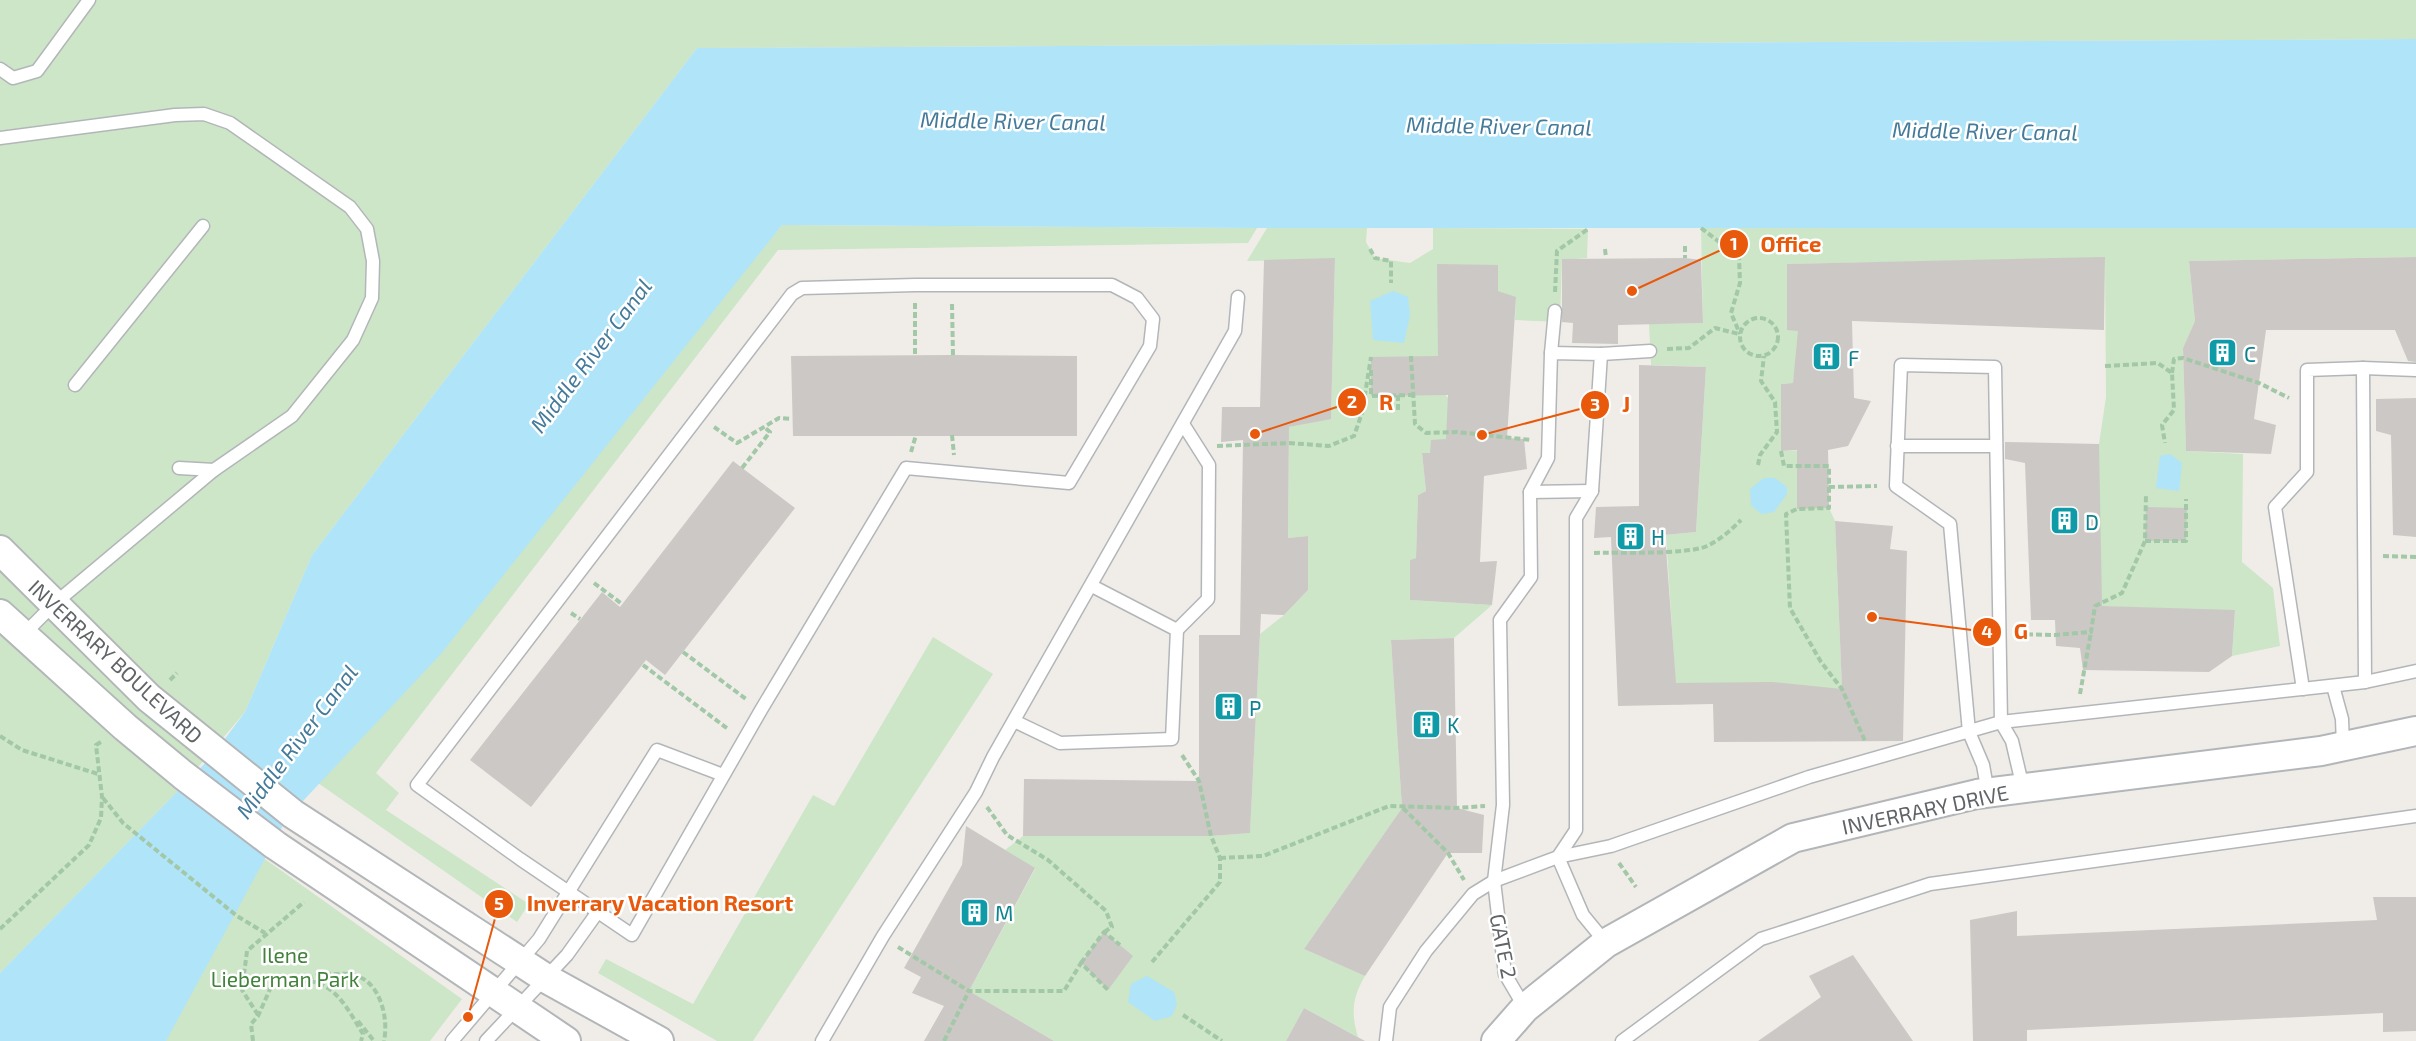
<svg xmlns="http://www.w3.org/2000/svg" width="2416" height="1041" font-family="'Exo 2',sans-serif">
	<rect width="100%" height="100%" fill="#f0ede9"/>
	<g fill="#cce6c7">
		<path d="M 0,0 L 2416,0 L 2416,39 L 697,48 L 312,555 L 245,712 L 177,792 L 0,973 Z"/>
		<path d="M 782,225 L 1257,228 L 1248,243 L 778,250 L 376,773 L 399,793 L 386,810 L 529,904 L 517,922 L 318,783 Z"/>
		<path d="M 1267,228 L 1367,228 L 1366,242 L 1375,258 L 1410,263 L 1433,249 L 1433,228 L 1588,229 L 1587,258 L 1562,260 L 1560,322 L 1515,320 L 1516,298 L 1498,291 L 1498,265 L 1439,387 L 1448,398 L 1457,439 L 1430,453 L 1422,453 L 1426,491 L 1418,495 L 1416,558 L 1410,560 L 1410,600 L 1492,605 L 1454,638 L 1391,640 L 1402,808 L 1304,949 L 1365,976 C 1352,998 1351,1013 1358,1037 L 1304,1008 L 1286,1041 L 1054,1041 L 969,991 L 1035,869 L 1005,850 L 1023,836 L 1211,836 L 1250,833 L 1260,634 L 1284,615 L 1308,590 L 1308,536 L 1288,538 L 1289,427 L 1331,418 L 1335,259 L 1247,261 Z"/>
		<path d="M 1701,228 L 2416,228 L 2416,257 L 2189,261 L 2195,321 L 2183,348 L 2186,451 L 2243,454 L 2242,562 L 2273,588 L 2280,646 L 2232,656 L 2235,611 L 2095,606 L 2099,444 L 2106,397 L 2105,258 L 1788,264 L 1800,331 L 1793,383 L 1781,384 L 1781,451 L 1828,450 L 1829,508 L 1835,521 L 1842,689 L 1677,705 L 1666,535 L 1696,532 L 1706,367 L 1651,365 L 1649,324 L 1703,323 Z"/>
		<path d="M 933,637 L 993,674 L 753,1041 L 717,1041 L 598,973 L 606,959 L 693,1004 L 813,795 L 834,806 Z"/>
		<path d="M 255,852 L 462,999 L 430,1041 L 165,1041 Z"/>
	</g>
	<g fill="#b0e4f9">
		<path d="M 2416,39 L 2416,228 L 1257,228 L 782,225 L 440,655 L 287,818 L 166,1041 L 0,1041 L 0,973 L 212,756 L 245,712 L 312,555 L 697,48 Z"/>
		<path d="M 1393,291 L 1408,297 L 1410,315 L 1404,343 L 1373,340 L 1370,301 Z"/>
		<path d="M 2170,454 L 2182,463 L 2179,491 L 2156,488 L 2160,456 Z"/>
		<path d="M 1764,478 L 1775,478 L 1787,487 L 1787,494 L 1774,512 L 1761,514 L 1751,505 L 1750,489 Z"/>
		<path d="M 1147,976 L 1174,992 L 1177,1004 L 1172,1016 L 1155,1021 L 1128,1002 L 1131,984 Z"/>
	</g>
	<g fill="#ccc8c5">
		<path d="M 2105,257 L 2104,330 L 1852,321 L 1854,398 L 1871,401 L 1848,446 L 1828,450 L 1829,508 L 1797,509 L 1797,450 L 1781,451 L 1781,384 L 1793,383 L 1798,331 L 1787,330 L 1787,264 Z"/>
		<path d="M 2416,257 L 2416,362 L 2408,361 L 2395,330 L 2266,330 L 2254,419 L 2276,425 L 2271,454 L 2186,451 L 2183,348 L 2195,321 L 2189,261 Z"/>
		<path d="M 1335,258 L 1331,419 L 1289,427 L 1288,538 L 1308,536 L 1308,590 L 1284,615 L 1261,614 L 1250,833 L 1211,836 L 1023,836 L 1024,779 L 1199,781 L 1199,635 L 1240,635 L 1243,440 L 1221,442 L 1222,407 L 1260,407 L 1264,260 Z"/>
		<path d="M 1685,258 L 1701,260 L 1703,323 L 1618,325 L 1618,344 L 1572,343 L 1573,323 L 1562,322 L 1562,259 Z"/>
		<path d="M 1437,264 L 1498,265 L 1498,291 L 1516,297 L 1507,438 L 1524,439 L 1527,469 L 1484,476 L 1480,562 L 1497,561 L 1492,605 L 1410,600 L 1410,560 L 1416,558 L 1418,495 L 1426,491 L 1422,453 L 1430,453 L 1431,440 L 1446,439 L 1448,395 L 1371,396 L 1371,357 L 1438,356 Z"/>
		<path d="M 953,355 L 1077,356 L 1077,436 L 793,436 L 791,356 Z"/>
		<path d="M 1639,365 L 1706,367 L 1696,532 L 1665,535 L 1676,683 L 1772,682 L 1842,689 L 1835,521 L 1893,526 L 1890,549 L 1907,551 L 1903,741 L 1714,742 L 1713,704 L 1618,706 L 1611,537 L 1594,538 L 1596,507 L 1639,506 Z"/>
		<path d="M 2416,398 L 2416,537 L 2393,535 L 2391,435 L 2376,431 L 2376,399 Z"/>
		<path d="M 2005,442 L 2099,444 L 2102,606 L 2235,610 L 2232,656 L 2209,672 L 2083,670 L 2080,648 L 2056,646 L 2055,620 L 2031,620 L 2025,463 L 2005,459 Z"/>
		<path d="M 733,461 L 795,508 L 665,675 L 646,660 L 531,807 L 470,760 L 602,592 L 620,607 Z"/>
		<path d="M 2146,507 L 2187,508 L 2186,541 L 2145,541 Z"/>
		<path d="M 1454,638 L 1457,808 L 1484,815 L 1482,853 L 1448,853 L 1365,976 L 1304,949 L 1402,808 L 1391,640 Z"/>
		<path d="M 966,826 L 1035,868 L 969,991 L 1054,1041 L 924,1041 L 944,1006 L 912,993 L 921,977 L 904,968 L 962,865 Z"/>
		<path d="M 2373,897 L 2416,897 L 2416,1031 L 2383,1032 L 2383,1013 L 2027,1030 L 2027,1041 L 1973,1041 L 1970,920 L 2017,911 L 2017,936 L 2377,920 Z"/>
		<path d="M 1104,932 L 1133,956 L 1108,990 L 1081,963 Z"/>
		<path d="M 1853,955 L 1913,1041 L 1758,1041 L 1821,997 L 1809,976 Z"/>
		<path d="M 1304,1008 L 1365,1041 L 1286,1041 Z"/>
	</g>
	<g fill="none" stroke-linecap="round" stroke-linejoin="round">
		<defs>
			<g id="service">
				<path d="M 0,69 L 13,78 L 37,71 L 89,0"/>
				<path d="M 0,138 L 175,115 L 204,114 L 230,123 L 350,207 L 367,229 L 373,261 L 372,298 L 353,340 L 292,416 L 214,470 L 179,468"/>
				<path d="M 915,285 L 1112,285 L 1137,298 L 1153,319 L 1150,346 L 1069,483 L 906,468 L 761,710 L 632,935 L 520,859 L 417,785 L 792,294 L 802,288 Z"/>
				<path d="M 1551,353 L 1555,311"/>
				<path d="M 1601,354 L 1650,351"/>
				<path d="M 2363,368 L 2416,370"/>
				<path d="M 75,385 L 203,226"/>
				<path d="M 1897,446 L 1996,446"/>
				<path d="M 1530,492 L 1592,491"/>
				<path d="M 1177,630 L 1208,599 L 1209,465 L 1183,424"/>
				<path d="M 23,635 L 54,604 L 214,470"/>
				<path d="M 2333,686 L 2342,719 L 2343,746"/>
				<path d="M 2303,689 L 2275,507 L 2307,472 L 2307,370 L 2363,368 L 2365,682"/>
				<path d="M 1014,721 L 1060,743 L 1172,739 L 1177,630 L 1092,586"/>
				<path d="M 1988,793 L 1983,765 L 1969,732 L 1950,524 L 1896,486 L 1901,365 L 1995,367 L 2001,722 L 2012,741 L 2023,788"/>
				<path d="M 1525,1008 L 1505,974 L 1494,881 L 1503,805 L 1500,620 L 1531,577 L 1530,492 L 1548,458 L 1551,353 L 1601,354 L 1592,491 L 1576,518 L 1576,830 L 1558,857 L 1583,915 L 1606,943"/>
				<path d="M 452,1041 L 539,939 L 657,750 L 723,775"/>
				<path d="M 486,1041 L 567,955 L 597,913"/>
				<path d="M 822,1041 L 883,936 L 976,792 L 993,757 L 1235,331 L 1238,297"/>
				<path d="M 1386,1041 L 1390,1007 L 1426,951 L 1473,894 L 1494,881 L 1558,857 L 1611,846 L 1809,777 L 2001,722 L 2365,682 L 2416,671"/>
				<path d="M 1622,1041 L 1761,939 L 1930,884 L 2416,816"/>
			</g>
			<g id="tertiary">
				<path d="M 0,550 L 149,698 L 293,814 L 547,979 L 659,1041"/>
				<path d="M 0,614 L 125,727 L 183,775 L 275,845 L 566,1041"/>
				<path d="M 1496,1041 L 1525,1008 L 1606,943 L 1793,838 L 1977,794 L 2321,751 L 2416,731"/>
			</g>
		</defs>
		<use href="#service" stroke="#b3b6b9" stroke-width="15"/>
		<use href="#tertiary" stroke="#b3b6b9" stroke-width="32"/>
		<g stroke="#a2c8a7" stroke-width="4" stroke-dasharray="6 3" stroke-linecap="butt">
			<path d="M 1701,228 L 1739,257 L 1740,283 L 1731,313 L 1740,334"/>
			<path d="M 1685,246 L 1685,258"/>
			<path d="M 1370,249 L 1375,258 L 1391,261 L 1391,283"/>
			<path d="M 1605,249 L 1606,258"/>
			<path d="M 1555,292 L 1557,251 L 1588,229"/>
			<path d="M 915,303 L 915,355"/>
			<path d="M 952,304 L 953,355"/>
			<circle cx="1759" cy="337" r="19"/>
			<path d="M 1667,349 L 1689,348 L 1715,328 L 1739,334"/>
			<path d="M 1411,356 L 1415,424 L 1426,433 L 1457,432 L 1531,440"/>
			<path d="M 2105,366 L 2158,363 L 2172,373 L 2174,410 L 2162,425 L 2165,443"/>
			<path d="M 1371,370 L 1371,396 L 1412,395"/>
			<path d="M 2172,373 L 2174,359 L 2183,358 L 2259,383 L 2289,398"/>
			<path d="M 1398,395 L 1398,413"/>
			<path d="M 1385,396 L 1387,411"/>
			<path d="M 714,427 L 737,443 L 779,418 L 792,419"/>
			<path d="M 952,435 L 954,455"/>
			<path d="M 1217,446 L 1289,443 L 1329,446 L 1354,436 L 1362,413 L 1371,357"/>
			<path d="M 1781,451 L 1784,466 L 1829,466 L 1829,508 L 1797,509 L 1786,514 L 1790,608 L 1821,662 L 1842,689 L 1865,741"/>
			<path d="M 911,452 L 916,435"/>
			<path d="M 1758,465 L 1760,455 L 1777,432 L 1775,402 L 1761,381 L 1764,356"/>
			<path d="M 742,468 L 770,432 L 764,427"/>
			<path d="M 1829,487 L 1877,486"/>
			<path d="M 2145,541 L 2186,541 L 2186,499"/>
			<path d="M 1594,553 C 1619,552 1687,555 1707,546 C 1720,540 1731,530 1741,520"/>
			<path d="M 2383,556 L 2416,557"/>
			<path d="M 594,583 L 622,604"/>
			<path d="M 571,613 L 580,619"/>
			<path d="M 2018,634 L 2055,635 L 2091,632 L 2095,606 L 2122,593 L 2145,541 L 2146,494"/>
			<path d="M 683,652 L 746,699"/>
			<path d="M 643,665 L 728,729"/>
			<path d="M 170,680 L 177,673"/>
			<path d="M 2080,694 L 2091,632"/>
			<path d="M 0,736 L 22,750 L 98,774"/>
			<path d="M 103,798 L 123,823 L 237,916 L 265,933"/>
			<path d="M 987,807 L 1007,835 L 1048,860 L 1106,911 L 1112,927 L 1104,932"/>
			<path d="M 1403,808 L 1448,853 L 1464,880"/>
			<path d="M 1220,858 L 1263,856 L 1389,806 L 1457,808 L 1485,806"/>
			<path d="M 1619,863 L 1636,887"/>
			<path d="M 0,929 L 89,845 L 101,818 L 102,797 L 96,745 L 101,742"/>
			<path d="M 898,947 L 969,991 L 1064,991 L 1081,963 L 1108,990"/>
			<path d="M 1152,962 L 1220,882 L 1220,858 L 1211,836 L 1199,781 L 1182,755"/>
			<path d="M 1081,963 L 1104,932 L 1120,945"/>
			<path d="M 308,980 C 314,974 325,973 334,974 C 340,974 347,973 353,975 C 380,980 389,1018 384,1041"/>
			<path d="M 258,1015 L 242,990 L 247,951 L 304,902"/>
			<path d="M 1183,1015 L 1222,1041"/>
			<path d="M 358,1021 L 374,1041"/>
			<path d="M 253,1041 L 251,1024 L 258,1016 L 271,987 C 282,985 297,980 308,981 C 336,983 350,1013 363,1034 L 361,1041"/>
			<path d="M 944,1041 L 969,991"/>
		</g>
		<use href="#service" stroke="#fff" stroke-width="12"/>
		<use href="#tertiary" stroke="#fff" stroke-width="28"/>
	</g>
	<defs>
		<symbol id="building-square" viewBox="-11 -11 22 22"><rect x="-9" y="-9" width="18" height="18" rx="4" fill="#0f9aa8" stroke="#fff"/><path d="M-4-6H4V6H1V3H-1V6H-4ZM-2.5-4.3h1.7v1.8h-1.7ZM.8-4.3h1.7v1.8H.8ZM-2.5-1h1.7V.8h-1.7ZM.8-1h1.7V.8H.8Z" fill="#fff"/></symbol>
	</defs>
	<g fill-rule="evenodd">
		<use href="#building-square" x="2206" y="336" width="33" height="33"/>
		<use href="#building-square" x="1810" y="340" width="33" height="33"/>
		<use href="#building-square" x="2048" y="504" width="33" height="33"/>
		<use href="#building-square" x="1614" y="520" width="33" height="33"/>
		<use href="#building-square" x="1212" y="690" width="33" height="33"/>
		<use href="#building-square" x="1410" y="708" width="33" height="33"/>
		<use href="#building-square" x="958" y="896" width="33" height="33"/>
	</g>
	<g text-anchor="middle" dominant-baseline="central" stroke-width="5" stroke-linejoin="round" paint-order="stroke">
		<g font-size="21" fill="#0d838f" stroke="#fff" text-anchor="start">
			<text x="2244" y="353">C</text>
			<text x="1848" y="357">F</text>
			<text x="2085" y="521">D</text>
			<text x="1651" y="536">H</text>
			<text x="1249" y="707">P</text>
			<text x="1447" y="724">K</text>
			<text x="995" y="912">M</text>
		</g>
		<g font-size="21" fill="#606467" stroke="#fff">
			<text transform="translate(116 661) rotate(43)">INVERRARY BOULEVARD</text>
			<text transform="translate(1925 809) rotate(-12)">INVERRARY DRIVE</text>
			<text transform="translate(1504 946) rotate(79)">GATE 2</text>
		</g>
		<g font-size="21" fill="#42823c" stroke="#fff">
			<text x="285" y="954">Ilene<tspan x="285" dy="24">Lieberman Park</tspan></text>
		</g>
		<g font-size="22" font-style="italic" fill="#457b9a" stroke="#fff">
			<text transform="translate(1013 120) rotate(1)">Middle River Canal</text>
			<text transform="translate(1499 125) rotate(1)">Middle River Canal</text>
			<text transform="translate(1985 130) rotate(1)">Middle River Canal</text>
			<text transform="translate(590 355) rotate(-53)">Middle River Canal</text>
			<text transform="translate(296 741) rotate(-53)">Middle River Canal</text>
		</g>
	</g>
	<path fill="none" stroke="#e8590c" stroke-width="2" d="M1632 291L1734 244M1255 434L1352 402M1482 435L1595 405M1872 617L1987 632M468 1017L499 904"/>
	<g fill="#e8590c" stroke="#fff" stroke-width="2">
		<circle cx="1632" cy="291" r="6"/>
		<circle cx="1255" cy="434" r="6"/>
		<circle cx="1482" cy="435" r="6"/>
		<circle cx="1872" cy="617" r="6"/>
		<circle cx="468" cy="1017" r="6"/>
		<circle cx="1734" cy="244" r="15"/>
		<circle cx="1352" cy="402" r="15"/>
		<circle cx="1595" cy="405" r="15"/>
		<circle cx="1987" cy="632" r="15"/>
		<circle cx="499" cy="904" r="15"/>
	</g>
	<g font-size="18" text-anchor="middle" font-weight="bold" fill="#fff">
		<text x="1734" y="250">1</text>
		<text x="1352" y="408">2</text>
		<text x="1595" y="411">3</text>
		<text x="1987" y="638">4</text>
		<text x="499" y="910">5</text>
	</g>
	<g font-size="22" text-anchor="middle" font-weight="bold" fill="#e8590c" stroke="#fff" stroke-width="5" stroke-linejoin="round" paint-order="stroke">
		<text x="1791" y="252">Office</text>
		<text x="1386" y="410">R</text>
		<text x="1626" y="412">J</text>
		<text x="2021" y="639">G</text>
		<text x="660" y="911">Inverrary Vacation Resort</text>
	</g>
</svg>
